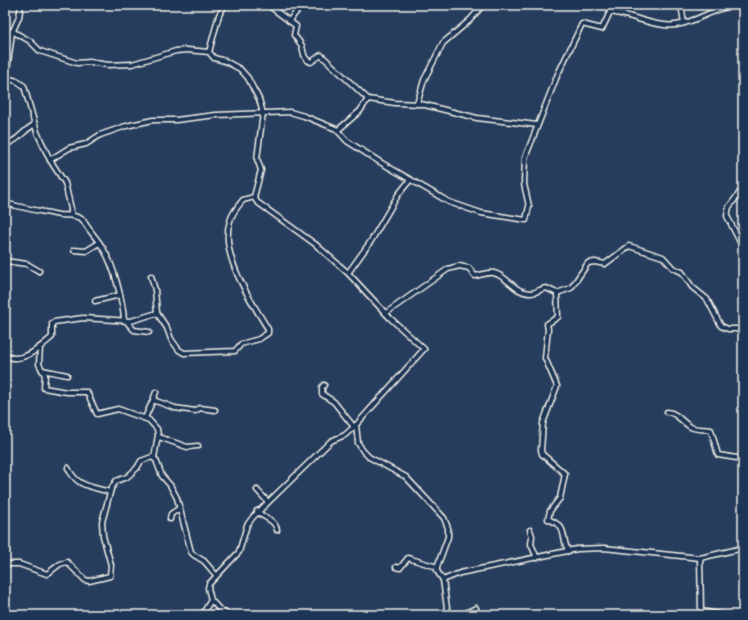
<svg xmlns="http://www.w3.org/2000/svg" width="748" height="620" font-family="'Shantell Sans',sans-serif">
	<rect width="100%" height="100%" fill="#263d5d"/>
	<filter id="ink" filterUnits="userSpaceOnUse"><feTurbulence type="fractalNoise" baseFrequency=".025" numOctaves="2"/><feDisplacementMap in="SourceGraphic" scale="8" xChannelSelector="R" yChannelSelector="G"/><feConvolveMatrix kernelMatrix="1 2 1 2 8 2 1 2 1" color-interpolation-filters="sRGB"/></filter>
	<g filter="url(#ink)">
		<g fill="none" stroke-linecap="round" stroke-linejoin="round">
			<defs>
				<g id="minor">
					<path d="M 268,5 L 296,26 L 294,35 C 296,38 300,42 302,46 C 304,53 303,59 311,62 L 321,55 L 368,99 L 395,103 L 421,104 L 477,118 L 537,125"/>
					<path d="M 681,5 L 684,23"/>
					<path d="M 610,12 L 612,5"/>
					<path d="M 289,21 L 302,5"/>
					<path d="M 12,31 L 30,41 L 40,51 L 77,63 L 90,62 L 108,65 L 132,64 L 176,51 L 187,50 L 209,52 L 214,58 L 225,61 L 240,69 L 248,78 L 253,88 L 259,99 L 263,113 L 257,159 L 261,170 L 254,197 L 257,202 L 315,244 L 348,273 L 390,318 L 424,349 L 356,425 L 358,443 L 363,451 L 369,457 L 406,477 L 444,518 L 448,528 L 448,537 L 437,567 L 437,571 L 443,580"/>
					<path d="M 5,32 L 12,33"/>
					<path d="M 209,52 L 219,15 L 225,5"/>
					<path d="M 6,78 L 12,33 L 19,17 L 21,5"/>
					<path d="M 5,80 L 6,78 L 17,81 L 24,86 L 37,132 L 50,160 L 69,148 L 86,144 L 100,135 L 126,126 L 153,120 L 176,120 L 216,115 L 290,112 L 304,116 L 336,129 L 347,141 L 380,162 L 449,202 L 481,213 L 526,220 L 529,206 L 524,184 L 525,158 L 557,76 L 582,24 L 602,29 L 610,12 C 630,14 656,28 676,25 C 697,22 714,8 735,5"/>
					<path d="M 417,104 L 424,80 L 443,43 L 470,20 L 483,5"/>
					<path d="M 338,130 L 360,111 L 368,99"/>
					<path d="M 5,144 C 18,142 23,130 34,125"/>
					<path d="M 50,160 L 65,183 L 71,209 L 71,215"/>
					<path d="M 743,188 L 729,207 L 727,216 L 743,248"/>
					<path d="M 5,203 C 23,208 40,211 59,215 C 67,216 76,214 83,220 C 89,231 98,239 104,250 C 114,266 123,302 124,320"/>
					<path d="M 74,250 L 86,251 L 99,243"/>
					<path d="M 5,261 L 27,264 L 39,271"/>
					<path d="M 348,273 L 371,241 L 398,195 L 410,180"/>
					<path d="M 151,276 L 155,290 L 157,313"/>
					<path d="M 557,293 L 558,317 L 547,324 L 548,329 L 545,358 L 557,386 L 543,423 L 541,450 L 542,454 L 565,474 L 560,498 L 550,511 L 548,519 C 569,528 560,534 568,551"/>
					<path d="M 95,301 L 120,295"/>
					<path d="M 386,313 L 448,269 L 459,266 L 469,268 L 475,276 C 481,275 487,272 494,273 C 509,277 514,293 531,293 C 536,293 540,289 546,288 L 557,293 L 571,288 L 588,263 L 595,262 L 605,264 L 629,246 L 663,257 L 673,268 L 682,272 L 692,287 L 707,299 L 721,326 L 728,329 L 738,329 L 743,331"/>
					<path d="M 126,321 L 134,330 L 149,332"/>
					<path d="M 40,347 L 39,364 L 45,375 L 44,388 L 67,392 L 87,392 L 97,414 L 118,409 L 149,420 L 157,429 L 158,435 L 154,458"/>
					<path d="M 5,356 C 23,364 39,348 52,337 L 52,324 L 54,322 L 83,318 L 131,321 L 157,313 L 167,328 L 171,339 L 179,350 L 184,353 L 235,351 L 241,344 L 259,339 L 268,333 L 268,329 C 251,301 219,254 230,221 C 232,213 238,206 243,200 L 254,197"/>
					<path d="M 42,370 L 67,375"/>
					<path d="M 324,385 L 322,387 L 322,394 L 334,402 L 354,427"/>
					<path d="M 153,400 L 156,392"/>
					<path d="M 667,412 C 676,412 681,421 689,426 C 696,431 703,428 711,430 L 718,455 L 743,459"/>
					<path d="M 145,418 L 153,400 L 175,408 L 195,411 L 200,408 L 215,410"/>
					<path d="M 159,437 L 187,447 L 198,446"/>
					<path d="M 68,468 C 78,488 91,486 110,492"/>
					<path d="M 257,490 L 268,502"/>
					<path d="M 257,511 C 264,519 275,519 277,530"/>
					<path d="M 170,519 L 171,514 L 180,508"/>
					<path d="M 530,530 L 532,536 L 531,544 L 537,558"/>
					<path d="M 700,558 L 701,611 L 723,615"/>
					<path d="M 5,564 L 19,564 L 47,574 L 60,564 L 67,562 L 85,580 L 89,581 L 110,576 L 111,565 L 103,536 L 102,522 L 111,489 L 116,481 L 127,477 L 137,468 L 141,461 L 152,457 L 156,460 L 162,476 L 170,485 L 177,498 L 191,552 L 194,555 L 204,561 L 216,575"/>
					<path d="M 396,567 L 400,568 L 408,558 L 437,567"/>
					<path d="M 211,600 L 219,609 L 228,615"/>
					<path d="M 202,615 L 211,600 L 208,588 L 209,584 L 239,552 L 247,525 L 253,517 L 331,441 L 345,435 L 356,425"/>
					<path d="M 448,615 L 443,580 L 460,573 L 577,549 L 604,548 L 700,558 L 743,548"/>
					<path d="M 462,615 L 476,608"/>
				</g>
			</defs>
			<use href="#minor" stroke="#f4f1e8" stroke-width="7"/>
			<use href="#minor" stroke="#1d3557" stroke-width="4"/>
		</g>
	</g>
	<rect width="748" height="620" fill="none" stroke="#1d3557" stroke-width="20"/>
	<rect x="10" y="10" width="728" height="600" fill="none" stroke="#f4f1e8" stroke-width="1.5" filter="url(#ink)"/>
</svg>
